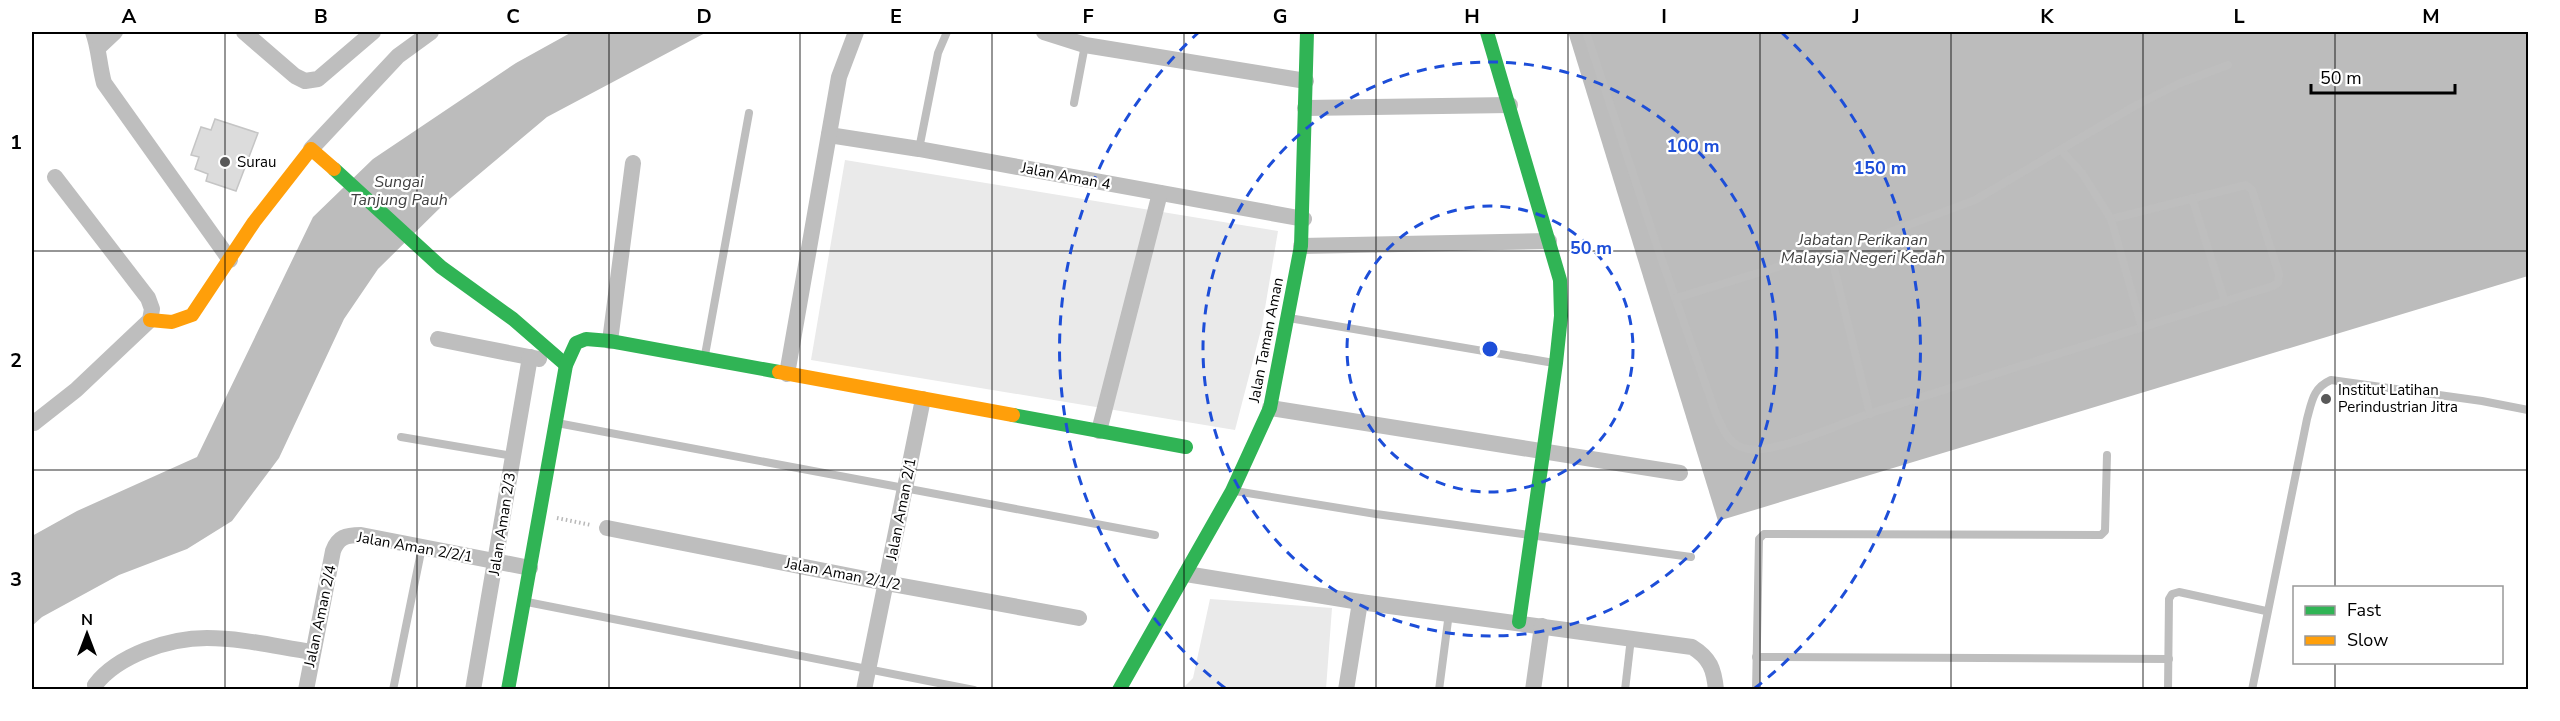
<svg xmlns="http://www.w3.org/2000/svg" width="2560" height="721" font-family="'Nunito Sans',sans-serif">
	<rect width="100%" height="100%" fill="#fff"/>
	<g fill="#eaeaea">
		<path d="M 845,160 L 1278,231 L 1262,326 L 1235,430 L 811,360 Z"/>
		<path d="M 1210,599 L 1332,608 L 1326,689 L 1182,689 L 1193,678 Z"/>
	</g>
	<g fill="#bcbcbc">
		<path d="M 572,32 L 707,32 L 547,117 L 446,202 L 378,269 L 344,319 L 279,458 L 232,521 L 187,549 L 119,575 L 42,617 L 32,626 L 32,536 L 77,511 L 197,457 L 313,217 L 373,159 L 516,63 Z"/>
		<path d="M 1568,32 L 2528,32 L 2528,276 L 1718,521 Z"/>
	</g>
	<path fill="#dcdcdc" stroke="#c5c5c5" stroke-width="1.5" d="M 215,119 L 258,133 L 236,191 L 206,181 L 208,174 L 195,169 L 199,157 L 191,155 L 201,127 L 211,130 Z"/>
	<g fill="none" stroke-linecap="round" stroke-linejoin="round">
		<path stroke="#b8b8b8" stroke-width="4" stroke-dasharray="1.5 3" stroke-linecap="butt" d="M 557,518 L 591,525"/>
		<g stroke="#bebebe" stroke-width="8">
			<path d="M 1586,32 L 1657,246 L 1716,414 C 1723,429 1729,446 1748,449 C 1777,454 1843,422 1874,412 C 2007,370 2140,329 2273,286 L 2278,283 L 2279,274 L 2252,190 L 2246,185 L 2111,219"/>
			<path d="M 1074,103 L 1085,45"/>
			<path d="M 919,149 L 938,53 L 947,32"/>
			<path d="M 2061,150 L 2082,173 L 2111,219 L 2142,328"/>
			<path d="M 2192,198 L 2225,302"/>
			<path d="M 1830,251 L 1870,414"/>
			<path d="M 1676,298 L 1879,236 L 1975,200 L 2133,107 L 2178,84 L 2228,65"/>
			<path d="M 1289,318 L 1554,363"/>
			<path d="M 705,355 L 749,113"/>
			<path d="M 557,423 L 1155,535"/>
			<path d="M 401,437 L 513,456"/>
			<path d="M 1235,491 L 1376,514 L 1691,557"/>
			<path d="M 527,602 L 974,690"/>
			<path d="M 1756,657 L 2169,659"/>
			<path d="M 393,690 L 422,547"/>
			<path d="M 1439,690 L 1449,613"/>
			<path d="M 1625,690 L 1631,638"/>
			<path d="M 1756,690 L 1759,539 L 1764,534 L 2101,535 L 2105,531 L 2107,455"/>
			<path d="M 2168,690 L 2169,599 L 2172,594 L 2179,592 L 2266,611"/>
			<path d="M 2252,690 L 2307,419 C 2312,401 2313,388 2331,380 L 2482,401 L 2528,410"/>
		</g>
		<g stroke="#bebebe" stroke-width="16">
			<path d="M 93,32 C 99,48 99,65 104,83 L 230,260"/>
			<path d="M 244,32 L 295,76 L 305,81 L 318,79 L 373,32"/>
			<path d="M 1044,32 L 1085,45 L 1306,81"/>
			<path d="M 98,48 L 115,32"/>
			<path d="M 1305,108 L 1510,105"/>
			<path d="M 829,135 L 919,149 L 1304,219"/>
			<path d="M 311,149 L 398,56 L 431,32"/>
			<path d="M 1301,246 L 1549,241"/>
			<path d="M 438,339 L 539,359"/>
			<path d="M 610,341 L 633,163"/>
			<path d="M 787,374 L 839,77 L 856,32"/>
			<path d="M 1270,408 L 1680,473"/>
			<path d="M 32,420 L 34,423 L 76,390 L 150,320 L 152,309 L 148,298 L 55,177"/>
			<path d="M 1099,431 L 1160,193"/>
			<path d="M 607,528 L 886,583 L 1079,618"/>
			<path d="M 1186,574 L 1360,602 L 1692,647 C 1710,658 1714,669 1716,690"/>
			<path d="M 95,685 C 118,655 169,638 207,638 C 242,638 278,647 312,652"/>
			<path d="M 306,690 L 333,551 C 338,537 346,535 361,535 L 530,568"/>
			<path d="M 473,690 L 530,357"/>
			<path d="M 864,690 L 923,399"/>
			<path d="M 1346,690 L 1360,602"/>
			<path d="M 1533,690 L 1542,626"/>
		</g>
		<g stroke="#30b455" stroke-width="14">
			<path d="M 1487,32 L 1560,280 L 1561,316 L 1556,363 L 1519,622"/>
			<path d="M 334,169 L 441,267 L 513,319 L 566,365"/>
			<path d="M 1013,415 L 1186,447"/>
			<path d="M 508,690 L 566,365 L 576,343 L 586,339 L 610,341 L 779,372"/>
			<path d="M 1119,690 L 1232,491 L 1270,408 L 1301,246 L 1307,32"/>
		</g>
		<g stroke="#ff9f0a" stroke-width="14">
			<path d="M 150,320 L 172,322 L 192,315 L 254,222 L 311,149 L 334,169"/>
			<path d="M 779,372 L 1013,415"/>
		</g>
	</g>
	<path fill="none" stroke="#000" stroke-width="1.5" stroke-opacity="0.55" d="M 225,32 L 225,690M 417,32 L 417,690M 609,32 L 609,690M 800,32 L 800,690M 992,32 L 992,690M 1184,32 L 1184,690M 1376,32 L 1376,690M 1568,32 L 1568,690M 1760,32 L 1760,690M 1951,32 L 1951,690M 2143,32 L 2143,690M 2335,32 L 2335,588M 32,251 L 2528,251M 32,470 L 2528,470M 2335,662 L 2335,690"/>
	<g fill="none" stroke="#1d4ed8" stroke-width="3" stroke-dasharray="10 8">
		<circle cx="1490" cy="349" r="143"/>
		<circle cx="1490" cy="349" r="287"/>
		<path d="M1225 688A430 430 0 0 1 1199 32M1781 32A430 430 0 0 1 1755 688"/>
	</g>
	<g fill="#595959" stroke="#fff" stroke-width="2">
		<circle cx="225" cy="162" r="6"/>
		<circle cx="2326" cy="399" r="6"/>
	</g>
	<g text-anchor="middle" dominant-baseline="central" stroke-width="4.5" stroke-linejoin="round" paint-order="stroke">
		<g font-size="15" fill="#000" stroke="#fff" text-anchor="start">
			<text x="237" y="162">Surau</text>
			<text x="2338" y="390">Institut Latihan<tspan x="2338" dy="17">Perindustrian Jitra</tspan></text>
		</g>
		<g font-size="15" fill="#000" stroke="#fff">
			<text transform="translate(1066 176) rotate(11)">Jalan Aman 4</text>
			<text transform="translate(1266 340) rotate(-79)">Jalan Taman Aman</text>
			<text transform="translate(901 509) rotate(-79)">Jalan Aman 2/1</text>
			<text transform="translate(502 524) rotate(-81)">Jalan Aman 2/3</text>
			<text transform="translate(415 547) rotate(10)">Jalan Aman 2/2/1</text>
			<text transform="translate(843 574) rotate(11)">Jalan Aman 2/1/2</text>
			<text transform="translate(320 616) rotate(-78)">Jalan Aman 2/4</text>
		</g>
		<g font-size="16" font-style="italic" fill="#404040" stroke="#fff">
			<text x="399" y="182">Sungai<tspan x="399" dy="18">Tanjung Pauh</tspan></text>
			<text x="1863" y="240">Jabatan Perikanan<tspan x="1863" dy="18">Malaysia Negeri Kedah</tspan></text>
		</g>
	</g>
	<circle cx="1490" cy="349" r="9" fill="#1d4ed8" stroke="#fff" stroke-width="3"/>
	<g font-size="18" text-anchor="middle" font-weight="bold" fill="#1d4ed8" stroke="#fff" stroke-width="4.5" stroke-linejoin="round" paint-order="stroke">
		<text x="1693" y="152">100 m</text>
		<text x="1880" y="174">150 m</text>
		<text x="1591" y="254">50 m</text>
	</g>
	<rect width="2560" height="721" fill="none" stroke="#ffffff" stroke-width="66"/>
	<rect x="2293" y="586" width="210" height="78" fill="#ffffff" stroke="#999999" stroke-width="1.5"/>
	<rect x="2305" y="606" width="30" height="9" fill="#30b455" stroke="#999999" stroke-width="1.5"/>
	<text x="2347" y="616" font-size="18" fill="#000000">Fast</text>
	<rect x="2305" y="636" width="30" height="9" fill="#ff9f0a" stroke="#999999" stroke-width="1.5"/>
	<text x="2347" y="646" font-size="18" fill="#000000">Slow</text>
	<g transform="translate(87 634)" stroke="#ffffff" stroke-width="4.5" paint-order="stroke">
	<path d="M0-4.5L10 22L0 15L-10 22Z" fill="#000000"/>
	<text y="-9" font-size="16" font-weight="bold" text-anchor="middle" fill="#000000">N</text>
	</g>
	<path d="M2311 84v9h144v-9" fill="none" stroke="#000000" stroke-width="3"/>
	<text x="2320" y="84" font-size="18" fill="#000000" stroke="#ffffff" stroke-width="4.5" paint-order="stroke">50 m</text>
	<rect x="33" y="33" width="2494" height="655" fill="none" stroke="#000" stroke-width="2"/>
	<g font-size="20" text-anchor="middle" font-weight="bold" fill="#000">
		<text x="129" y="23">A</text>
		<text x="321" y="23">B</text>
		<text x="513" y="23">C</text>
		<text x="704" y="23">D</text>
		<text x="896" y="23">E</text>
		<text x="1088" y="23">F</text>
		<text x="1280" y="23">G</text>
		<text x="1472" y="23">H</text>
		<text x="1664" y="23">I</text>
		<text x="1856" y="23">J</text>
		<text x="2047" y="23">K</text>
		<text x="2239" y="23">L</text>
		<text x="2431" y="23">M</text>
		<text x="16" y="149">1</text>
		<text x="16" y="367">2</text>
		<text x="16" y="586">3</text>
	</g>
</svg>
